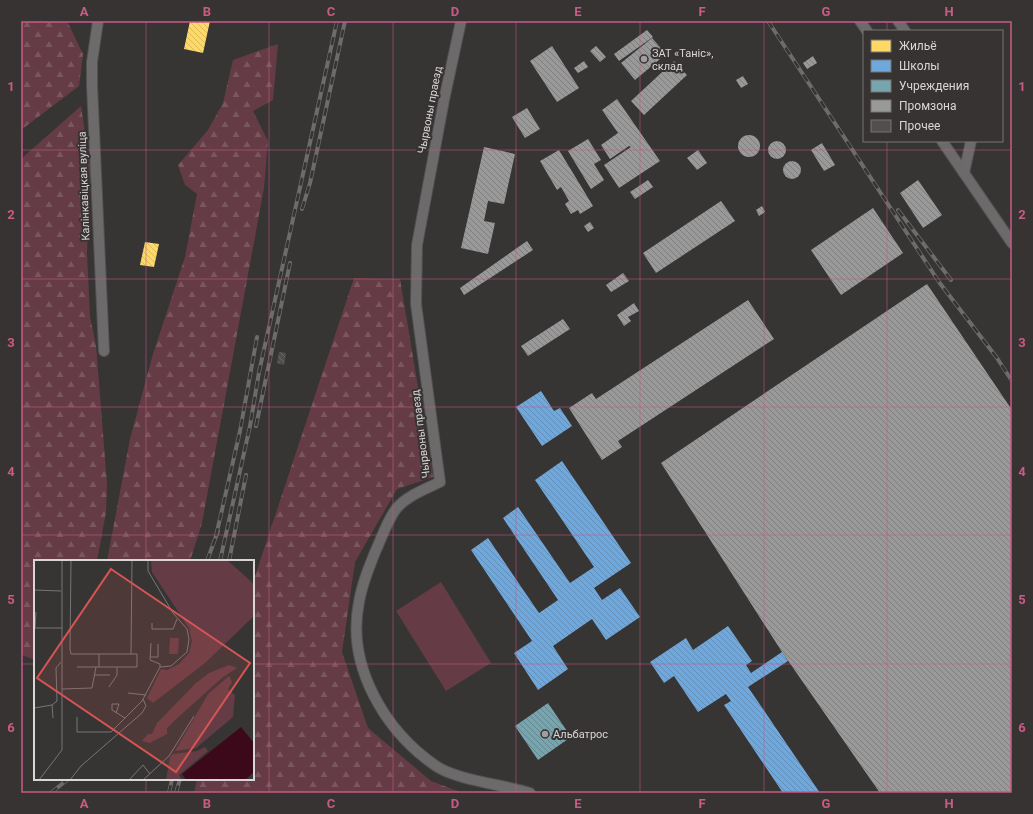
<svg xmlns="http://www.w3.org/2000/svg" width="1033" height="814" font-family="Roboto,sans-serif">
	<defs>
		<pattern id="forest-firs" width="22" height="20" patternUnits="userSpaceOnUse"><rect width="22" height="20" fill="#653c45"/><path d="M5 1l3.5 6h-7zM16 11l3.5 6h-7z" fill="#7a575f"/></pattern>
		<pattern id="homes-back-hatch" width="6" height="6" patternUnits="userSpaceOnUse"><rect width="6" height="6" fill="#ffd966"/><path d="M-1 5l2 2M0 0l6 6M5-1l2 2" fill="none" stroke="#d9ba5e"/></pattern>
		<pattern id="schools-back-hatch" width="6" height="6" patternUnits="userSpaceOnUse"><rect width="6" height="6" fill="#6fa8dc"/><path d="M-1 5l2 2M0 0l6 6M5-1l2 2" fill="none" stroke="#648eb5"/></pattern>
		<pattern id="public-back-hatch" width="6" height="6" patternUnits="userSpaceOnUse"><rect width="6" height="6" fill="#76a5af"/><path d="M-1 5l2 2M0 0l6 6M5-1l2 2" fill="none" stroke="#66878e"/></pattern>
		<pattern id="industry-back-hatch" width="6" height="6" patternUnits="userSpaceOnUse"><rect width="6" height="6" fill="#999"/><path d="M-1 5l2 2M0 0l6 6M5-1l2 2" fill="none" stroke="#7f7e7e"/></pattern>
		<pattern id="building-back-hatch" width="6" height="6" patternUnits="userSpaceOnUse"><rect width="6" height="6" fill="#514e4e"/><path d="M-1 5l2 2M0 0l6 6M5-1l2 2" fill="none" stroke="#696767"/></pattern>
	</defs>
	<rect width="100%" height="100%" fill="#373434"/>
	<path fill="#653c45" d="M 441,582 L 491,663 L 446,691 L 396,611 Z"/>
	<g fill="url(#forest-firs)">
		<path d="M 21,21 L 67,21 L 83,54 L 79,86 L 21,130 Z"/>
		<path d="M 278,44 L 273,100 L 253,111 L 268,141 L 264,188 L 202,523 L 190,561 L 107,561 L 130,439 L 153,354 L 185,257 L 197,194 L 185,185 L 178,165 L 208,130 L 223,103 L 233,60 Z"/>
		<path d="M 81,106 L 90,167 L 87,253 L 90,317 L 96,345 L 107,484 L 106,512 L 97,561 L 35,561 L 35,660 L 22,655 L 21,159 Z"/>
		<path d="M 354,278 L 400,279 L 433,477 L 397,489 L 355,562 L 342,652 L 368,728 L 431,781 L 463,793 L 194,793 L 197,779 L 253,779 L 253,582 Z"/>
	</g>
	<g fill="url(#homes-back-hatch)">
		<path d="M 190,21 L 210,21 L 203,53 L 184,49 Z"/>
		<path d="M 145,242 L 159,244 L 154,267 L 140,265 Z"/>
	</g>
	<g fill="url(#schools-back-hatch)">
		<path d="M 541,391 L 554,411 L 560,408 L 572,426 L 542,446 L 516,407 Z"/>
		<path d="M 562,461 L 631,563 L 594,588 L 602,600 L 620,588 L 640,617 L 606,640 L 592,619 L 553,646 L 568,669 L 538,690 L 514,653 L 532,641 L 471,550 L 488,538 L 539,613 L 558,600 L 503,518 L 518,507 L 570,583 L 594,567 L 535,480 Z"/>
		<path d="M 728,626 L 752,661 L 746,665 L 751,673 L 782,652 L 788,661 L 748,687 L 820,793 L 783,793 L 724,705 L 731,701 L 726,694 L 698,712 L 674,676 L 664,683 L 650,662 L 686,638 L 693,650 Z"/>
	</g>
	<path fill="url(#public-back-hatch)" d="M 548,703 L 571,737 L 538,760 L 515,726 Z"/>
	<g fill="url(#industry-back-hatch)">
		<path d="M 647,30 L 653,37 L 619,61 L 614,54 Z"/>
		<path d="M 652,38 L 666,54 L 635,80 L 621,63 Z"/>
		<path d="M 552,46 L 579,88 L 557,102 L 530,61 Z"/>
		<path d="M 596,46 L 606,57 L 600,62 L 590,51 Z"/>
		<path d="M 813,56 L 817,63 L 807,69 L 803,63 Z"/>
		<path d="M 584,61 L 588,67 L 578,73 L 574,68 Z"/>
		<path d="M 674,61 L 687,75 L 644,115 L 631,101 Z"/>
		<path d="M 743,76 L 748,84 L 741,88 L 736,80 Z"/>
		<path d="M 617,99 L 660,161 L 619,188 L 604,165 L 631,147 L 629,146 L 610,159 L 601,145 L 618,133 L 602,110 Z"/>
		<path d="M 527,108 L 540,129 L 525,138 L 512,117 Z"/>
		<circle cx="749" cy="146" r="11"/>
		<path d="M 588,139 L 601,160 L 594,164 L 604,180 L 591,189 L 568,151 Z"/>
		<circle cx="777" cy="150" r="9"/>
		<path d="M 822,143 L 835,165 L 824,171 L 811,150 Z"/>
		<path d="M 484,147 L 515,154 L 504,204 L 488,201 L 484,221 L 495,223 L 488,254 L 461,248 Z"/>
		<path d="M 559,150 L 593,206 L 580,214 L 578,210 L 571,214 L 565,204 L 569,201 L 561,187 L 557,190 L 540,161 Z"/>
		<path d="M 698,150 L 707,163 L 697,170 L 687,158 Z"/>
		<circle cx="792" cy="170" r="9"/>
		<path d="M 648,180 L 653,187 L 635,199 L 630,192 Z"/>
		<path d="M 918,180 L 942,215 L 923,228 L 900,193 Z"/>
		<path d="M 721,201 L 735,221 L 656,273 L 643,253 Z"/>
		<path d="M 762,206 L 765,212 L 759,216 L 756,210 Z"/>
		<path d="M 873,208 L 903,253 L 841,295 L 811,250 Z"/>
		<path d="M 590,222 L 594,228 L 588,232 L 584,226 Z"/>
		<path d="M 527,241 L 533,250 L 464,295 L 460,288 Z"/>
		<path d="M 623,273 L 629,281 L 611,292 L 606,285 Z"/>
		<path d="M 927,284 L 1012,410 L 1012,793 L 880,793 L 782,652 L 661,463 Z"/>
		<path d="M 748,300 L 774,339 L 618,441 L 622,447 L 602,460 L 569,408 L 592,393 L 596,399 Z"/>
		<path d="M 634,303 L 639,311 L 628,317 L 631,321 L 624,326 L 617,315 Z"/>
		<path d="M 563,319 L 570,329 L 528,356 L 521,346 Z"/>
	</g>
	<path fill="url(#building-back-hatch)" d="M 279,352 L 286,353 L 284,365 L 277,363 Z"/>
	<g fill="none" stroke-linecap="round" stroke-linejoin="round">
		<defs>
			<g id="minor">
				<path d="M 98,21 L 92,62 L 92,85 L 104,351"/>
				<path d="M 461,21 L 444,100 L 417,245 L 416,304 L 440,482 C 426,489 406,496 396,509 C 387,521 382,537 376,550 C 369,567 362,584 359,602 C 346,666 385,731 436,766 C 456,780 505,785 530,793"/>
				<path d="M 860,21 L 867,31"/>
				<path d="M 898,21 L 905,31"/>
				<path d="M 942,141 L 1012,243"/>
				<path d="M 964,173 L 971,141"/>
			</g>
		</defs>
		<use href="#minor" stroke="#535151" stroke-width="12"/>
		<use href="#minor" stroke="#6d6a6b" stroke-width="10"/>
		<defs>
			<g id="rail">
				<path d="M 768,21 L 939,282 L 997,358 L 1012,381"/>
				<path d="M 302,209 L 310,183 L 345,21"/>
				<path d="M 898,210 L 951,280"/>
				<path d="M 256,426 L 290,263"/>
				<path d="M 216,536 L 240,431 L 257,337"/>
				<path d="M 207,561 L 218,531"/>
				<path d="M 220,561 L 250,426 L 259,372 L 337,21"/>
				<path d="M 229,561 L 246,475"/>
				<path d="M 51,793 L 68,779"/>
				<path d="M 169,793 L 172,779"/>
				<path d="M 176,793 L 180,779"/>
			</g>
		</defs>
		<use href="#rail" stroke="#6d6b6b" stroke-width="4"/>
		<use href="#rail" stroke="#383333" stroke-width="2.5" stroke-dasharray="8" stroke-linecap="butt"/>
	</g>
	<path fill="none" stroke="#ca5a86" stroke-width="1" stroke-opacity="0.55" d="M 146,21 L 146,561M 269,21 L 269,793M 393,21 L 393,793M 516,21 L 516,793M 640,21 L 640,793M 764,21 L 764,793M 887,21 L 887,31M 887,141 L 887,793M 21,150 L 1012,150M 21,279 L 1012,279M 21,407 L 1012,407M 21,535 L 1012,535M 21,664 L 35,664M 253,664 L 1012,664M 146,779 L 146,793"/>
	<g fill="#a19d9e" stroke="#383333" stroke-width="1.5">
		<circle cx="644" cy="59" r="4"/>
		<circle cx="545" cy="734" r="4"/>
	</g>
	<g text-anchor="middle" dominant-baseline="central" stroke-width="4" stroke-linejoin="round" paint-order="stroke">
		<g font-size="11" fill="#dad6d7" stroke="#383333" text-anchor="start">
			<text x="652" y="53">ЗАТ «Таніс»,<tspan x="652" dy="13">склад</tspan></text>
			<text x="553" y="734">Альбатрос</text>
		</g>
		<g font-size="11" fill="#dad6d7" stroke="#383333">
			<text transform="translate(430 110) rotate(-79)">Чырвоны праезд</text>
			<text transform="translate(84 186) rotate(-92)">Калінкавіцкая вуліца</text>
			<text transform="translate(421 434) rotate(-97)">Чырвоны праезд</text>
		</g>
	</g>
	<g transform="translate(34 560)">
		<rect width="220" height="220" fill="#373434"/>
		<path d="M 136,78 L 145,78 L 144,94 L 135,94 Z" fill="#653c45"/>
		<path d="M 117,0 L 193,0 L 220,24 L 219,57 L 171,103 L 119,143 L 113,138 L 127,109 L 133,110 L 145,104 L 155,93 L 158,81 L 155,68 L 118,12 ZM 195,105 L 203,108 L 189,117 L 140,161 L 133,168 L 133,174 L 116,183 L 108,181 L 114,174 L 118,174 L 123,163 L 162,123 L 175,113 ZM 195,116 L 198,122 L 194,129 L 201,135 L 199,157 L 162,188 L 141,191 L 174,134 ZM 171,187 L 174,191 L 145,215 L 148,220 L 132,220 L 136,197 L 139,194 L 163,191 Z" fill="#653c45"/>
		<path d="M 207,167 L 220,183 L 220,212 L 211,220 L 152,220 L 148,214 Z" fill="#3c091b"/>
		<path fill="none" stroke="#787575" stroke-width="1" d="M 37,0 L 36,89 L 37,94 L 65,94M 0,30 L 27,31M 2,52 L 1,68 L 28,68M 118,63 L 118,69 L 139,69 L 143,59M 117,83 L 116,100 L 126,104 L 126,107M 116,97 L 124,97 L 124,84M 43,107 L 62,107M 65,107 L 65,94 L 97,94M 61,115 L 76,115M 75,127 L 83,115 L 83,107M 28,129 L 58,128 L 62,107 L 103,107 L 103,94 L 97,94 L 98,0M 94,133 L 112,135M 18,145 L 19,158M 0,148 L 18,145 L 23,141 L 22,108 L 27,102M 82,153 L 85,144 L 78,144 L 78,150 L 91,158M 43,157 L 43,172 L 77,172 L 108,141 L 126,107 L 137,106 L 153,92 L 155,79 L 153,69 L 139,53 L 114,11 L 114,0M 5,220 L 28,190 L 28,0M 36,220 L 47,206 L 108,153 L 112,146 L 109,139M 95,220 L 109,205 L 116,214M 109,220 L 135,196 L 160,156"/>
		<path fill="#d75454" fill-opacity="0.15" stroke="#d75454" stroke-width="2" d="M 77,9 L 216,103 L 142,212 L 3,118 Z"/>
		<rect width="220" height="220" fill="none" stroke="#dad6d7" stroke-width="2"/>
	</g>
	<rect width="1033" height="814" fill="none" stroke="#383333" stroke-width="44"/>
	<rect x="863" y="30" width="140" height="112" fill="#383333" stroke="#797475"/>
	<rect x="871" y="40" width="20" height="12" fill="#ffd966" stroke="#797475"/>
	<text x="899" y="50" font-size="12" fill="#dad6d7">Жильё</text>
	<rect x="871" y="60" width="20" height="12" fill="#6fa8dc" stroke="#797475"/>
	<text x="899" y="70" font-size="12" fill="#dad6d7">Школы</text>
	<rect x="871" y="80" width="20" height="12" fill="#76a5af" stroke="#797475"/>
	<text x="899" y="90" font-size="12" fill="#dad6d7">Учреждения</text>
	<rect x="871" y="100" width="20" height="12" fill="#999999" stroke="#797475"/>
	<text x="899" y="110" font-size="12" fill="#dad6d7">Промзона</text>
	<rect x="871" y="120" width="20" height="12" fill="#514e4e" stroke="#797475"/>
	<text x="899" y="130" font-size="12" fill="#dad6d7">Прочее</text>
	<rect x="22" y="22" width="989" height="770" fill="none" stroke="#ca5a86" stroke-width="1.5"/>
	<g font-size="13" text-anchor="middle" font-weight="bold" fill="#ca5a86">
		<text x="84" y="16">A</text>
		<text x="207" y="16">B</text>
		<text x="331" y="16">C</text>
		<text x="455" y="16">D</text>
		<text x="578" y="16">E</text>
		<text x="702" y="16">F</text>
		<text x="826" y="16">G</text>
		<text x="949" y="16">H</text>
		<text x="11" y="91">1</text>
		<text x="1022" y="91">1</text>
		<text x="11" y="219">2</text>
		<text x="1022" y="219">2</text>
		<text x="11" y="347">3</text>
		<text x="1022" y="347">3</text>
		<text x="11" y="476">4</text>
		<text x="1022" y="476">4</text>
		<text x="11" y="604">5</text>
		<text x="1022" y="604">5</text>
		<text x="11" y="732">6</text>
		<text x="1022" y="732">6</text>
		<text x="84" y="808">A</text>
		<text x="207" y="808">B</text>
		<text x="331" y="808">C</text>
		<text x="455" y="808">D</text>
		<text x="578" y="808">E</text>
		<text x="702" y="808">F</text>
		<text x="826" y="808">G</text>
		<text x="949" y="808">H</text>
	</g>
</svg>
